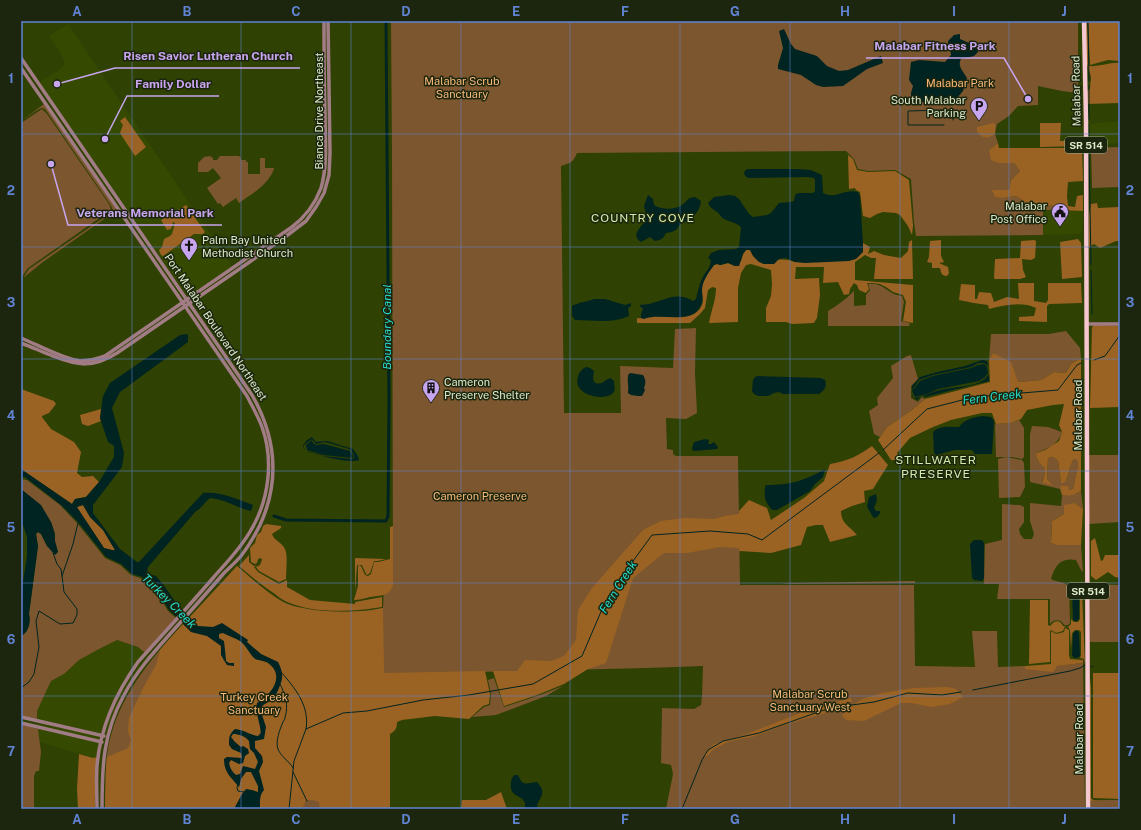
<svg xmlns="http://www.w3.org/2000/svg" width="1141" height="830" font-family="'Public Sans',sans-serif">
	<rect width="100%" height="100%" fill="#2f4103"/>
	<g fill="#354a00">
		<path d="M 68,24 L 232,266 L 188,297 L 39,83 L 60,69 L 65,64 L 62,56 L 49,36 Z"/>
		<path d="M 1120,121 L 1120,143 L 1087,145 L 1087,124 Z"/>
		<path d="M 1043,210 L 1083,211 L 1082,232 L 1080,234 L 1043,235 Z"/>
		<path d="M 117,640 L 138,647 L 145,653 L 126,677 L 118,691 L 110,708 L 101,733 L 37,719 L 37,711 L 51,681 L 64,674 L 79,660 L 99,649 Z"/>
		<path d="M 147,655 L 149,656 L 130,681 L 122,694 L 115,711 L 106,735 L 104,734 L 113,709 L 121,692 L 129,679 Z"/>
		<path d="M 38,723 L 100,736 L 99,740 L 38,725 Z"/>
		<path d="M 38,729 L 99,743 L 97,757 L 93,758 L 40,742 Z"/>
	</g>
	<g fill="#7c562e">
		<path d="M 391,21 L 1078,21 L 1078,93 L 1062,91 L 1038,86 L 1038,105 L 1018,106 L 1009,116 L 997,124 L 995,134 L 998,143 L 989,150 L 999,163 L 1014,163 L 1020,171 L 1011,180 L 1009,190 L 1004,198 L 1016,196 L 1025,202 L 1037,205 L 1057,206 L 1058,210 L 1043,210 L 1043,235 L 916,236 L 914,222 L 911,179 L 895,170 L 868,171 L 858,169 L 854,159 L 846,151 L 577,153 C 573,163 570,163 561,166 L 564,413 L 621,413 L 620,366 L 673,368 L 675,329 L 696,328 L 695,373 L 697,413 L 686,419 L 666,418 L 667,449 L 673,450 L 673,454 L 676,456 L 738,456 L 740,585 L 914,585 L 915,666 L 975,667 L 972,631 L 997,631 L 998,667 L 1025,666 L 1025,669 L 1083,663 L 1085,809 L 666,809 L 673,774 L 671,765 L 661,763 L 662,708 L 694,709 L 701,705 L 702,696 L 703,666 L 647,668 L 384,674 L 384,809 L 105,809 C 106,786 104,762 110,739 C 122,691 154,655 187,620 C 204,602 221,584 237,566 C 252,579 266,592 283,602 C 302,611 341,613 362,611 C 369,611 376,609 383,608 L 384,585 L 393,585 L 392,155 Z"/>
		<path d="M 44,104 L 117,210 L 43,262 L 23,278 L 29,269 L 112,212 L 113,210 L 110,204 L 45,109 L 42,108 L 39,109 L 21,121 Z"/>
		<path d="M 42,109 L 47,114 L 109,204 L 111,210 L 28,268 L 21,278 L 21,123 Z"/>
		<path d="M 1120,147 L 1120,187 L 1092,188 L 1091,148 Z"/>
		<path d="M 210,156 L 213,158 L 213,160 L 217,160 L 220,156 L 239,156 L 241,158 L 241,160 L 246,160 L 246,162 L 248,162 L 248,174 L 260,174 L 260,158 L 265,158 L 265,168 L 274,168 L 274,169 C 267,186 254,192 239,203 L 236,198 L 223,207 L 220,203 L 218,204 L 207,188 L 221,178 L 213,168 L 208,172 L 198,172 L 198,163 L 204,157 Z"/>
		<path d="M 868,284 C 880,283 883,288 892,293 C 895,295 899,295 902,296 L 904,302 L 903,307 L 901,321 L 910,323 L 909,326 L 828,326 L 828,311 C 838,305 846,299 854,291 L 854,306 L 866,305 L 866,295 L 870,290 Z"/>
		<path d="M 1066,331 L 1080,348 L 1081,358 L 1071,364 L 1066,373 L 1054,372 L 1041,380 L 1018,382 L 993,353 L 989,360 L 991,334 L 1049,334 Z"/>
		<path d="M 911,355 L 918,379 L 911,386 L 911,398 L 918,402 L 922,397 L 925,399 L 912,410 L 887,427 L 880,437 L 874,434 L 869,411 L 878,405 L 877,398 L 893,378 L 891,366 L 907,356 Z"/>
		<path d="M 1019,420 L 1024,428 L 1024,457 L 1022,459 L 1012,457 L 996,457 L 995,425 L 996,424 L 1011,423 Z"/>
		<path d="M 1032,426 L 1048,427 L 1062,432 C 1057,446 1048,448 1036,453 L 1038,460 L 1045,468 L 1045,473 L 1042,482 L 1052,484 L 1047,479 L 1048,458 L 1053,457 L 1058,461 L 1061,483 L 1067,479 L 1071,464 L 1074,459 L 1078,459 L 1078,466 L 1073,489 L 1068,490 L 1061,486 L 1076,494 L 1081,491 L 1083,509 L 1075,503 L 1064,514 L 1052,521 L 1051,543 L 1057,545 L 1081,545 L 1083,572 L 1081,570 L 1076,560 C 1060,557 1055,566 1051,579 C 1056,582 1062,581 1067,585 L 1069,584 L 1070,623 L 1068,625 L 1064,625 L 1062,622 L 1058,620 L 1053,621 L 1050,624 L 1050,599 L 997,599 L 999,584 L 984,584 L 985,544 L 1002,540 L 1002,504 L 1020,505 L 1024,507 L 1024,522 L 1019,529 L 1020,534 L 1024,539 L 1032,539 L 1034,534 L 1030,521 L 1030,503 L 1061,506 L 1062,496 L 1060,489 L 1030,482 L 1030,434 Z"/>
		<path d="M 1089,455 L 1120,455 L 1120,522 L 1089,524 Z"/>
		<path d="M 1006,457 L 1022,460 L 1024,463 L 1025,487 L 1020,497 L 999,498 L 998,459 Z"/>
		<path d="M 21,479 L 27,480 L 60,505 L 77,523 L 105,558 L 120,565 L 131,575 L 140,578 L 152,587 L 159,596 L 168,611 L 176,618 L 145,653 L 138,647 L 117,640 L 99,649 L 79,660 L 64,674 L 51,681 L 37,711 L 37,719 L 21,716 L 21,636 L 22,636 L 30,619 L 29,614 L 38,546 L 36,534 L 38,532 L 41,534 L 47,546 L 58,552 L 55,541 L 55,534 L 51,522 L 21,489 Z"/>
		<path d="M 908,581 L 915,581 L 915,583 L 780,584 L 791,583 Z"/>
		<path d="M 1090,584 L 1120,585 L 1120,642 L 1090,642 Z"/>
		<path d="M 494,678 L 504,707 L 537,696 L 563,686 L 546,696 L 496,715 L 472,717 L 484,707 L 490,705 L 491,694 L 488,680 Z"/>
		<path d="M 21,724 L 38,729 L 41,752 L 39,771 L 36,771 L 34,776 L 34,809 L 21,809 Z"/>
		<path d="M 1104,800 L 1120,800 L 1120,809 L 1090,809 L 1090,801 Z"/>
	</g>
	<g fill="#9b6323">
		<path d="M 1085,21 L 1087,21 L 1089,66 C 1099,67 1110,62 1120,63 L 1120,103 L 1087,104 L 1087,92 L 1090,88 L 1091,77 L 1087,64 Z"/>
		<path d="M 1088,21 L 1120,21 L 1120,61 L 1108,60 L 1090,65 Z"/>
		<path d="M 125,117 L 146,147 L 135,156 L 120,133 L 123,125 L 120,121 Z"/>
		<path d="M 994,123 L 995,125 L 995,134 C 987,139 982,139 977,131 L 977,127 Z"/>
		<path d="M 1040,123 L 1061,123 L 1060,141 L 1084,140 L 1084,150 L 1084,147 L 1082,146 L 1040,147 Z"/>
		<path d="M 998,143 L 999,148 L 1082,148 L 1083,181 L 1068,182 L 1067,196 L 1068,206 L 1075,207 L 1077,196 L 1083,195 L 1083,211 L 1058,210 L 1057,206 L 1037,205 L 1025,202 L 1016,196 L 1004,198 L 995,197 L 992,190 L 1009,190 L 1011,180 L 1020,171 L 1014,163 L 999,163 L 991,160 L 989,150 Z"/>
		<path d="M 848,155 L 853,159 L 857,170 L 868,172 L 895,171 L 909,180 L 913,226 L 912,235 L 908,226 L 900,215 L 896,213 L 883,212 L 877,214 L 870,218 L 863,216 L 860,192 L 856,190 L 855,188 L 849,189 Z"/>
		<path d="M 1097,203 L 1098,208 L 1119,207 L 1120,206 L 1120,241 L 1116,241 L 1100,248 L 1094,244 L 1089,247 L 1089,215 L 1091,204 Z"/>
		<path d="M 186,205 L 205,232 L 203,234 L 194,234 L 163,256 L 161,255 L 159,250 L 162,247 L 164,239 L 170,236 L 172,234 L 175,223 L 173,222 L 171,229 L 167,230 L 161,220 Z"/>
		<path d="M 1078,239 L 1081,243 L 1082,277 L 1062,279 L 1060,242 Z"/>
		<path d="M 912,240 L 913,279 L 874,279 L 876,258 L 871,258 L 865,255 L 855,262 L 855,280 L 913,285 L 913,323 L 903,321 L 906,302 L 903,295 L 893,292 L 886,287 L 880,284 L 872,283 L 867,283 L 869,289 L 866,293 L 859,290 L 857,285 L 854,283 L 850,289 L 849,294 L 844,295 L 838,282 L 823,283 L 824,267 L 796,267 L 795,279 L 819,278 L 820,295 L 817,318 L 815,321 L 814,323 L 792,324 L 786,322 L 766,322 L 766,308 L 771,296 L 772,284 L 771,270 L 751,264 L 746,265 L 741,273 L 738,288 L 738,322 L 709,323 C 711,311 716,300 716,288 L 712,287 L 708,290 L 705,308 L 700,314 L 690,323 L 637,323 L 637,318 C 643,319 646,317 652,316 C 667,315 695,323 702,305 C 704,300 701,294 702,289 C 702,281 709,272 714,265 L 717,264 L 721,265 L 728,263 L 735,266 L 741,261 L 743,254 L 746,250 L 750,250 C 754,257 757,261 764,264 C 776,260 782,257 795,262 L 862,252 L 863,243 L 870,247 L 868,254 L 874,251 L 884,255 L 901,258 L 908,251 L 909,242 Z"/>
		<path d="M 941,240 L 941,256 L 944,262 L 939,263 L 948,267 L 949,273 L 947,276 C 942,276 941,273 940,268 L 932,268 L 932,263 L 927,262 L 929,257 L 930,241 Z"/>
		<path d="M 1035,240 L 1036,242 L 1035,258 L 1031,260 L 1022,259 L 1023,270 L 1026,277 L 1020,279 L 995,279 L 994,278 L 995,259 L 1020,258 L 1021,241 Z"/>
		<path d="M 1018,283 L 1034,283 L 1034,301 L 1046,303 L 1048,300 L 1048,283 L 1081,283 L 1082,303 L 1049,304 L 1047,306 L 1047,322 L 1019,321 L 1019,317 L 1034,316 L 1036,308 C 1022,301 1004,305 989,309 L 988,305 C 978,304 969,302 959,300 L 961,284 L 975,285 L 975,299 L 977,299 L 979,292 L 991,293 L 994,302 L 1007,297 L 1019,299 Z"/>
		<path d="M 1095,325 L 1120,326 L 1120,407 L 1090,408 L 1092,327 Z"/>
		<path d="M 993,353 L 1011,362 L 1018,382 L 1041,380 L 1054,372 L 1066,373 L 1071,364 L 1081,358 L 1081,491 C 1075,495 1069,497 1062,494 L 1060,486 L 1068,486 L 1069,490 L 1073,489 L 1078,466 L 1078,460 L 1074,459 C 1068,467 1070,476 1064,483 L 1061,483 L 1058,461 L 1053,457 L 1048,458 L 1047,479 L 1053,485 L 1042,483 L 1045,473 L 1045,468 C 1041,465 1036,459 1036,453 L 1045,450 L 1059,441 L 1062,432 L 1059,425 L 1064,404 L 1053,405 L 1027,410 L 1021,419 L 1011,423 L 996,424 L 992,413 L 982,413 L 951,420 L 933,427 L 910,438 L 897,453 L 899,460 L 891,460 L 878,440 L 887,427 L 912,410 L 925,399 L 990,382 L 989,360 Z"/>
		<path d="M 21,389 L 54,401 L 56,404 L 49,413 L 42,416 L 42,417 L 51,429 L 74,442 L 81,452 L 77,473 L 82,477 L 93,476 L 99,482 L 86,497 L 75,499 L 72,504 L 21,469 Z"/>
		<path d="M 101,409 L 100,418 L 101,421 L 88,426 L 82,424 L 80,415 Z"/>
		<path d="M 872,446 L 888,465 L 873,489 L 864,491 L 865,502 L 852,506 L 841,511 C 841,524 850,526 857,535 L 830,542 L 823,525 L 816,525 L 807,527 L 801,545 L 771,553 L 739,551 L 739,548 L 720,547 L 687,553 L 664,553 L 633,578 L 606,663 L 588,669 L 564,684 L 537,695 L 504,706 L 493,671 L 517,671 L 525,660 L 551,661 L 564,656 L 576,640 L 578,610 L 592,588 L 643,530 L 661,521 L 684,518 L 714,519 L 725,516 L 739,514 L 739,511 L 749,500 L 767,508 L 771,520 L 804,498 L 824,481 L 830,464 C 848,461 858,456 872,446 Z"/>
		<path d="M 1075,503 L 1083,509 L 1081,545 L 1057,545 L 1051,543 L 1052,521 L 1064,514 L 1064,505 Z"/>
		<path d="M 83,505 L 90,517 L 103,530 L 115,550 L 112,550 L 104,548 L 76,507 Z"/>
		<path d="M 266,524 L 281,526 L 281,528 L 272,534 C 274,541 282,542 285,549 C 288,555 286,571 286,579 L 279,582 L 259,571 L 256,567 L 260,565 L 262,560 L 261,558 L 258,559 L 257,563 L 255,564 L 251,562 L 250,548 L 255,543 L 257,535 L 261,532 L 263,526 Z"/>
		<path d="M 393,526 L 393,585 C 389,597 381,595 370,597 C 365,598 360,600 354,600 L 358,586 L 358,565 L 361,566 L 365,575 L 368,576 L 371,574 L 374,562 L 378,562 L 390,559 L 390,527 Z"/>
		<path d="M 1095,538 L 1101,561 L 1103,560 L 1105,555 L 1120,555 L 1120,578 L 1115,577 L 1108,572 L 1096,580 L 1091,576 L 1091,541 Z"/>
		<path d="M 249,555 L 249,562 L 254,566 L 257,565 L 254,567 L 258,572 L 279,584 L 287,580 L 287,587 L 310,600 L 355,604 L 355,602 L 382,597 L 382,607 C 353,612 312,614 285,601 C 282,599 278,597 275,594 C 262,586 251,576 239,566 Z"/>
		<path d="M 355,558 L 386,559 L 378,561 L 374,561 L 370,573 L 367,575 L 366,574 L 362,565 L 357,565 L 355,591 Z"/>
		<path d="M 237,566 C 252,579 266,592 283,602 C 302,612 341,613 362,611 C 369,611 376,609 383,608 L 384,673 L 485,671 L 490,694 L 489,704 L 483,706 L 469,719 L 435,716 L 402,720 L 397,722 C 397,729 395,731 390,734 L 390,809 L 320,809 L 319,802 L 313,800 L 306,800 L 302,809 L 277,809 L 275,808 L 260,809 C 260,802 259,795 264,790 L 259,771 L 263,762 L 262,756 L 255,748 L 255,741 L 266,727 L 260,709 C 263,703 269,703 273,699 C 280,692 278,672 278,662 L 261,654 L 247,642 L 248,640 C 234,629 216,628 198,626 L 190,617 Z"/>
		<path d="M 1080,592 L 1082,592 L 1085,665 L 1084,659 L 1080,658 L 1081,655 L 1081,632 L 1079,630 L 1075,630 L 1072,633 L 1071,648 L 1070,630 L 1068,627 L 1065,626 L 1063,631 L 1056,633 L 1051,630 L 1050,631 L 1050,662 L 1029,664 L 1030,600 L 1048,600 L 1048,625 L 1050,626 L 1054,622 L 1058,621 L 1061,623 L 1063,626 L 1068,627 L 1071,624 L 1071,616 L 1071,619 L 1074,622 L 1078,622 L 1080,619 Z"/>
		<path d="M 183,624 L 191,632 L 207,636 L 218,643 L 221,646 L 223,660 L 227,665 L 233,666 L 226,661 C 226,653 226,643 219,638 L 219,634 L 223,633 C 228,636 236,638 240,641 C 246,645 251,657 257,660 C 260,661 265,661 269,663 C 286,677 271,695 257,703 C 257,705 256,708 256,709 C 257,718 264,728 258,736 C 250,735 244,730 235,729 L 229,737 L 232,749 L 242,753 L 242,758 L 227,757 L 224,759 L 234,781 L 239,787 L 241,779 L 246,772 L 251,772 L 258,786 L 258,792 L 242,794 L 235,807 L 228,809 L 105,809 L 106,769 L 107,757 L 128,748 L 131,741 L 128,731 L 129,718 L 144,686 L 156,665 L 160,650 Z"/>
		<path d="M 1065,628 L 1069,630 L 1069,655 L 1070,659 L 1083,660 L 1083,663 L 1057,666 L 1053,672 L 1025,669 L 1025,666 L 1051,664 L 1051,631 L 1056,634 L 1064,632 Z"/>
		<path d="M 1093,673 L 1120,673 L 1120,799 L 1093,798 Z"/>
		<path d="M 1091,678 L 1091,798 L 1093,800 L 1104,800 L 1090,801 L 1090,688 Z"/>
		<path d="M 948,687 L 956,689 L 963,697 L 950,704 L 931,707 L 911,703 L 901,703 L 864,721 L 846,720 L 842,715 L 849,708 L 862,699 L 882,693 L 914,688 Z"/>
		<path d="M 851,698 L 852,701 L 841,709 L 833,711 L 790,723 L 752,737 L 730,741 L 714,749 L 706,757 L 704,755 L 714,744 L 744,735 L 805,711 Z"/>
		<path d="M 233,734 C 239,734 245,736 249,741 L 250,749 L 254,753 L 258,762 L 255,769 L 245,766 L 240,774 L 236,775 C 232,772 230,768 229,763 L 231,760 L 239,764 L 243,763 L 245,756 L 249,753 L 247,749 L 244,746 L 241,747 L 234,742 L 231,737 Z"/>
		<path d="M 79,754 L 93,758 L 97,757 L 96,766 L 95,809 L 78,809 L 77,789 Z"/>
		<path d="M 501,792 L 507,809 L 461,809 L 462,800 L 486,800 Z"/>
	</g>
	<g fill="#002421" fill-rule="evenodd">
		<path d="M 784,29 L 791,44 L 795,49 L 817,56 L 827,66 L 839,71 L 848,70 L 881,56 L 883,63 L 867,69 L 843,86 L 823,87 L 816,85 L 801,75 L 778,69 L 778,65 L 783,48 L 779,31 Z"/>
		<path d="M 960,34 L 960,39 L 976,46 L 978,52 L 974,56 L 961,59 C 957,66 963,71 967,78 L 963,91 L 957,98 L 951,102 L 911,102 L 911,93 L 913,86 L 909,80 L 911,62 L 919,60 L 945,62 L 951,55 C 951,50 948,46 948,41 L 954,35 Z"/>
		<path d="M 747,169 L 797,169 L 811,170 L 822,175 L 823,193 C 835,200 844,188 858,192 L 860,196 L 863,243 L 863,252 L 856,259 L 849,261 L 805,263 L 795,262 L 786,258 L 779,259 L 774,264 L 764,264 L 759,262 L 753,256 L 750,250 L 746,250 L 743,254 L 739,266 L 735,266 L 728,263 L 720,265 L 717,264 L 714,265 C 709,272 702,281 702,290 C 702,295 704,300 701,305 C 693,326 661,312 644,319 L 641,318 L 641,314 L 643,309 L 640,306 L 640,305 C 659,305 674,289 693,301 L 696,299 C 698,292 699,284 703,277 C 706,271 711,267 711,260 L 708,258 L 711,253 L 719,250 L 736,249 L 739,247 L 741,227 C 736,223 732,222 726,220 C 720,217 721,215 717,212 C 712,208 711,209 708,203 L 714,197 L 729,195 L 735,196 L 739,199 L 749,214 L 753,217 L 767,215 L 771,213 L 779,203 L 790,202 L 794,201 L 795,195 L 798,193 L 813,193 L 815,191 L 815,180 L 814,178 L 808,177 L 748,178 L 745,176 L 744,172 Z"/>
		<path d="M 648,195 L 653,199 L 654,205 C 661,210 675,210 682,205 C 688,201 686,198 695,197 L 701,201 C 700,213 690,221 680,224 C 677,231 673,232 666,233 C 663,239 661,240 655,241 L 650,237 L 641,242 L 638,240 L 636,235 L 638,230 L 646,220 L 646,214 L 644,206 Z"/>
		<path d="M 594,299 L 605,299 L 625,305 L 631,303 L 631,306 L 628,308 L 629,316 C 612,324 593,320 575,320 L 572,316 L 572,306 C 579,302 587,302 594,299 Z"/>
		<path d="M 188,334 L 188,342 L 120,392 L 112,408 L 124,453 L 122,467 L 93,505 L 93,513 L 120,549 L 137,562 L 139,562 L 203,493 C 220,491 237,499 253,505 L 251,511 C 237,508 225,499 210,498 C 205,502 200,510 196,511 L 148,567 L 147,572 L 149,574 L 156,576 L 165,587 L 179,607 L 198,626 L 213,627 L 222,623 L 248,640 L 247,642 L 261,654 L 278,662 C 280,666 283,672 282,678 C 282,682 276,696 273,699 C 269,703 263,703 260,709 L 266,727 L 264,739 L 255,741 L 255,748 L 262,756 L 263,762 L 259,771 L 264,790 C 259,795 260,803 260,809 L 237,809 L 235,807 L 242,794 L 246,789 L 252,790 L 258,792 L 258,786 L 251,772 L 246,772 L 241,779 L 239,787 C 231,777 224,773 224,759 L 227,757 L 242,758 L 241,753 L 232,749 L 229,745 C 229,738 229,734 235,729 C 244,730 250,735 258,736 L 261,733 C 260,723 255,712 257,703 C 271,695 286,676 268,663 C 264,660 258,661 254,658 C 249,653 246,645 240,641 C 236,638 228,636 223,633 L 219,634 L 219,638 L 224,641 L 226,661 L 229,663 L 234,663 L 234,666 L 227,665 L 221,655 L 221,646 L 207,636 L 191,632 L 183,624 L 183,623 L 169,610 L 157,590 L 142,577 L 132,574 L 121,564 L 106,557 L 78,522 L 61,505 L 25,477 L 21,477 L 21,469 L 72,504 L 75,499 L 86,497 L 99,482 L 114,457 L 114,446 L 108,442 L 100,418 L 103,396 L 110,383 L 180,335 ZM 83,505 L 90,517 L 103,530 L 115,550 L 112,550 L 104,548 L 77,507 ZM 233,734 C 239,734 245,736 249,741 L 250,749 L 254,753 L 258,762 L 255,769 L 243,766 L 240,774 L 236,775 C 232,772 230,768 229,763 L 231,760 L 239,764 L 243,763 L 245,756 L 249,753 L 248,749 L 243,746 L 241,747 L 235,742 L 231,737 Z"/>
		<path d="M 982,360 L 987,361 L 988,366 L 984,363 L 978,363 L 971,367 L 933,375 L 919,380 L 912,390 L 912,386 L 920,377 L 937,372 L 965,366 Z"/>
		<path d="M 984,364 L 987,367 L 988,373 L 985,377 L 979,381 L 938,389 L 927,394 L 915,397 L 912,391 L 920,381 L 933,376 L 971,368 L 978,365 Z"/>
		<path d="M 586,367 L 590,368 L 594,371 L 593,378 L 594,382 C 602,386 603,381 610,378 L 614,381 C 614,385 616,390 613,393 C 604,402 572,395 578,377 C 579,372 582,369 586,367 Z"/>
		<path d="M 630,373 L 643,375 C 646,380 646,383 644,388 L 645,390 L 642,396 L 638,396 L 631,395 L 628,393 C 629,387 627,381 628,375 Z"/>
		<path d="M 989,374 L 989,381 L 925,397 L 922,396 L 917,400 L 912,397 L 912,394 L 913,398 C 922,398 931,392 940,390 C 952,387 969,387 980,382 C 984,380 986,378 989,374 Z"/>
		<path d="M 758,376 L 821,378 L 825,380 C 827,387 825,390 819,394 L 783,394 L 779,392 L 774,393 L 768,396 L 758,396 L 754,394 L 752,391 L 753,380 L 755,377 Z"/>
		<path d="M 983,416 L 991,417 L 994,421 L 992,454 L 975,454 L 972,450 L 955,450 L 936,455 L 934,453 L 933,432 C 940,425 950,427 959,427 C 965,419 974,417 983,416 Z"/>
		<path d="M 312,437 L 316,442 L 327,441 L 343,446 L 353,449 L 358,456 L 359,460 C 349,464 319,455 308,452 L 306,451 L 323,456 L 352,459 L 354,458 L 354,455 L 351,450 L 346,448 L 325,442 L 316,444 L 312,439 L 304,445 L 304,449 L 306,451 L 305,450 L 303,446 L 306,441 Z"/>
		<path d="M 705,439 L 709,440 L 708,444 L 711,444 L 714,442 L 718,447 L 717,449 L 693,451 L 692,448 L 694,442 Z"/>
		<path d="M 312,440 L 313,443 L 316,445 L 324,444 L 350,451 L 353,455 L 353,458 L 323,455 L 307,450 L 306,445 Z"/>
		<path d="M 825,469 L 823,477 L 815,484 L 810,491 L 777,510 L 772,510 C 765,501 764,499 765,487 L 766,485 C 792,485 803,481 825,469 Z"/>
		<path d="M 21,489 L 41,505 L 51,522 L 55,534 L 55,541 L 58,552 L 55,555 L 47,546 L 41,534 L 38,532 L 36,534 L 38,546 L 29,614 C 31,622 29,632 21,636 L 21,595 L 27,556 L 27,537 L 21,519 Z"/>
		<path d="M 876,494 L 877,500 L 874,508 L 876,511 L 880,511 L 880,513 L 877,517 L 874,518 C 871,515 870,511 867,507 L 869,497 Z"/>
		<path d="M 974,540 L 982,540 L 984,543 L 984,578 L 982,581 L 974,580 L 972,578 L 970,544 Z"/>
		<path d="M 1074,588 L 1077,588 L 1079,591 L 1079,619 L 1077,621 L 1074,621 L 1073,619 L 1072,591 Z"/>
		<path d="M 1075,631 L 1078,631 L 1079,633 L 1080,656 L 1077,658 L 1074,658 L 1072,655 L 1073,634 Z"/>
		<path d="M 515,775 L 518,775 C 519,777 520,779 521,781 C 525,786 532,782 537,782 C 546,792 542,795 537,805 L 538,809 L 524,809 C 525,807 525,805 525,803 C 522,794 509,798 511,783 C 511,779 512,777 515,775 Z"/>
	</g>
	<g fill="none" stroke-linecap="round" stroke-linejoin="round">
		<g stroke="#002421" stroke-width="1">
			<path d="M 1088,21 L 1089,81"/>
			<path d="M 944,110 L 908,111 L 908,125 L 944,125"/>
			<path d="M 946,110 L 953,110 L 953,120"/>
			<path d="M 1089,120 L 1089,86"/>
			<path d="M 1089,124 L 1089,145"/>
			<path d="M 1089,149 L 1091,265"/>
			<path d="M 1091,270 L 1092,314"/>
			<path d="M 1094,360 L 1105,356 L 1120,335"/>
			<path d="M 883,450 L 927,409 L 974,397 L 1058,390 L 1077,365 L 1081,363"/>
			<path d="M 53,553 L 57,564 L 61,569 L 62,576"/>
			<path d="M 1091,666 L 1093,667"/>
			<path d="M 281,672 C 295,688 310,706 306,729"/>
			<path d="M 280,684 C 285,694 289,706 285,717 C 285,720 284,720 283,722 C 280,729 275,742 278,749 C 280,755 288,761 292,766 L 293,768"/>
			<path d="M 21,688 L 29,682 L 34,674 L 39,647 L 36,621 L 39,611 L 60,624 L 73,623 L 77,615 L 77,609 L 64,592 L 62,576 L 73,544 L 78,523"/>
			<path d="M 973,690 L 1070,671 L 1080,668 L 1085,665"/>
			<path d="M 293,772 L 307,801"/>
			<path d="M 238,784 L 237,788 L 238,791 L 244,792"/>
			<path d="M 289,809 L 294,761 L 306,729 L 343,713 L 367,711 L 423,700 L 469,695 L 533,684 L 582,656 L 603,607 L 625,572 L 652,535 L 710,531 L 748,534 L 762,540 L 879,453"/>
			<path d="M 682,809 L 702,760 L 708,750 L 723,741 L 759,733 L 821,711 L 837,707 L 874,702 L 908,693 L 942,695 L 961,692"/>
		</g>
		<path stroke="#002421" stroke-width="3" d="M 274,516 L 286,520 L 386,521 L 388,516 L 389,400 L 386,21"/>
		<g stroke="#a27c84" stroke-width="3.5">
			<path d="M 21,58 L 252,395 C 276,437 280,481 260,525 C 255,535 248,547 241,556 C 236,562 230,567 224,573 C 206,594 188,614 170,634 C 153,653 136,672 124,695 C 103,733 102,766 102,809"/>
			<path d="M 21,68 L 247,396 C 252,406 258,416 262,427 C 274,460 269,500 251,530 C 241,548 226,563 213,578 C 189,606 163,634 138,662 C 116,693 100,728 97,766 C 96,780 97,795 97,809"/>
			<path d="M 1087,324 L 1120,324"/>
			<path d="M 21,338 C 38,345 63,359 80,361 C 89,361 97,359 105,356 L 292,227 C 305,217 315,204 321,188 C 328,164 325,138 325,113 C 324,82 324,52 324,21"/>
			<path d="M 21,343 C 32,347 42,352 53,356 C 78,366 93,368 117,353 L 251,261 L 289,234 L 306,221 L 316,207 L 324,193 L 329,175 L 330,153 L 328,21"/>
			<path d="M 21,717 L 104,736"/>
			<path d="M 21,723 L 102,742"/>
		</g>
		<path stroke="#f6c7d0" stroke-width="4.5" d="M 1084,21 L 1086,122 L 1088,809"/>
	</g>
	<path fill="none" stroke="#6084d3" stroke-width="1" stroke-opacity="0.55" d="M 132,21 L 132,809M 241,21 L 241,809M 351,21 L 351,809M 461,21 L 461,809M 570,21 L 570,809M 680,21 L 680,809M 790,21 L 790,809M 900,21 L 900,809M 1009,21 L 1009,809M 21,134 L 1120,134M 21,247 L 1120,247M 21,359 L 1120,359M 21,471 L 1120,471M 21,583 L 1120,583M 21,696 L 1120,696"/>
	<defs>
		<symbol id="parking-pin" viewBox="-11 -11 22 30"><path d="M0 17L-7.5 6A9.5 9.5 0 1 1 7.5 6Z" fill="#c8a5ef" stroke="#1c250d"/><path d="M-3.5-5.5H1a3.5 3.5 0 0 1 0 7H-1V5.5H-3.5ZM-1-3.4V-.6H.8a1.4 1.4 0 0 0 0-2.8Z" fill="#111"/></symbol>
		<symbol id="civic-pin" viewBox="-11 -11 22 30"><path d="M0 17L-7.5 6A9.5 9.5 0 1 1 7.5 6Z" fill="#c8a5ef" stroke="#1c250d"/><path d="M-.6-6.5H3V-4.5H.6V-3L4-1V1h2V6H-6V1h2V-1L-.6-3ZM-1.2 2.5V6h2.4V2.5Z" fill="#111"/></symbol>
		<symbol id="church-pin" viewBox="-11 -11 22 30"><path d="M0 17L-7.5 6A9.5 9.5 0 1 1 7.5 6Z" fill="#c8a5ef" stroke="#1c250d"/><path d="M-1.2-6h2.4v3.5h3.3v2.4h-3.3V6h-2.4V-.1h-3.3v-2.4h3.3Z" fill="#111"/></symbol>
		<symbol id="building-pin" viewBox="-11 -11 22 30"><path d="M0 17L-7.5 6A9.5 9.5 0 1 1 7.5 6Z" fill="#c8a5ef" stroke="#1c250d"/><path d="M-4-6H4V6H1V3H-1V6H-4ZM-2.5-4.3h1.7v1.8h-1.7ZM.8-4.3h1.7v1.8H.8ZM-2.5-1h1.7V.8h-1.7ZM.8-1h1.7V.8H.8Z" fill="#111"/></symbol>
	</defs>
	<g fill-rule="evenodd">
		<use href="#parking-pin" x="969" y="96" width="20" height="27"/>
		<use href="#civic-pin" x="1050" y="202" width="20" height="27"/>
		<use href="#church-pin" x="179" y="236" width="20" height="27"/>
		<use href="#building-pin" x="421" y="378" width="20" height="27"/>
	</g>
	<g text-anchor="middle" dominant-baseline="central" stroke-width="3" stroke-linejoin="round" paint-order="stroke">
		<g fill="#1c250d" stroke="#a2ae91" stroke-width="1">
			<rect x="1065" y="137" width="42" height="16" rx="3"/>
			<rect x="1067" y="583" width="42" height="16" rx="3"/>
		</g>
		<g font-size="10" font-weight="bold" fill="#dce9ca">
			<text x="1086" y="145">SR 514</text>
			<text x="1088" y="591">SR 514</text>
		</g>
		<g font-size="11" fill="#fabb7b" stroke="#1c250d">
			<text x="462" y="81">Malabar Scrub<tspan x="462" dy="13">Sanctuary</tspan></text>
			<text x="960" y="83">Malabar Park</text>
			<text x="480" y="496">Cameron Preserve</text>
			<text x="810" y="694">Malabar Scrub<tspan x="810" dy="13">Sanctuary West</tspan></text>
			<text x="254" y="697">Turkey Creek<tspan x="254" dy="13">Sanctuary</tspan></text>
		</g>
		<g font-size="11" fill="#dce9ca" stroke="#1c250d">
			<text transform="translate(1076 91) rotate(-91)">Malabar Road</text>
			<text transform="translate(319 111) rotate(-90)">Bianca Drive Northeast</text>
			<text transform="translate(216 327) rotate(56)">Port Malabar Boulevard Northeast</text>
			<text transform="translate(1078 415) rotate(-90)">Malabar Road</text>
			<text transform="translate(1079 739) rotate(-90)">Malabar Road</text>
		</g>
		<g font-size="11" fill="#dce9ca" stroke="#1c250d" text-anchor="end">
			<text x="966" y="100">South Malabar<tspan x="966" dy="13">Parking</tspan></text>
			<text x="1047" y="206">Malabar<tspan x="1047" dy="13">Post Office</tspan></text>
			<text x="202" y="240" text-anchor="start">Palm Bay United<tspan x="202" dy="13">Methodist Church</tspan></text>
			<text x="444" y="382" text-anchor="start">Cameron<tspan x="444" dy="13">Preserve Shelter</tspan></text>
		</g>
		<g font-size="12" letter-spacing="1" fill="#d1eaac" stroke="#1c250d">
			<text x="643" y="218">COUNTRY COVE</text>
			<text x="936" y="460">STILLWATER<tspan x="936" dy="14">PRESERVE</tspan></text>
		</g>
		<g font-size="12" font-style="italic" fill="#25dbcc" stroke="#1c250d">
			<text transform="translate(387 327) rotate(-90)">Boundary Canal</text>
			<text transform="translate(992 397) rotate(-7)">Fern Creek</text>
			<text transform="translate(618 587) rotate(-58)">Fern Creek</text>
			<text transform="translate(169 601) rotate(45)">Turkey Creek</text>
		</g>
	</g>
	<path fill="none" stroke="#c8a5ef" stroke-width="1.5" d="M1028 99L1004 58H866M57 84L115 68H300M105 139L127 96H219M51 164L68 225H222"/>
	<g fill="#c8a5ef" stroke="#1c250d" stroke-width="1.5">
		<circle cx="1028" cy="99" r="4"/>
		<circle cx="57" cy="84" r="4"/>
		<circle cx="105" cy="139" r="4"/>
		<circle cx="51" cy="164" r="4"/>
	</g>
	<g font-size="12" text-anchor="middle" font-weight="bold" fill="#c8a5ef" stroke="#1c250d" stroke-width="3" stroke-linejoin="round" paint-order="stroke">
		<text x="935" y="50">Malabar Fitness Park</text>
		<text x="208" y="60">Risen Savior Lutheran Church</text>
		<text x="173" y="88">Family Dollar</text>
		<text x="145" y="217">Veterans Memorial Park</text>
	</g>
	<rect width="1141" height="830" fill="none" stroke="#1c250d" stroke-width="44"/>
	<rect x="22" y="22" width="1097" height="786" fill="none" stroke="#6084d3" stroke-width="1.5"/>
	<g font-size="13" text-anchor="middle" font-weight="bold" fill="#6084d3">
		<text x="77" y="16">A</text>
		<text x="187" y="16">B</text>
		<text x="296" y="16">C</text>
		<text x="406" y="16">D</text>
		<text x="516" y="16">E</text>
		<text x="625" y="16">F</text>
		<text x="735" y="16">G</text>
		<text x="845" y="16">H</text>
		<text x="954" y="16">I</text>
		<text x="1064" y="16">J</text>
		<text x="11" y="83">1</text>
		<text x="1130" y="83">1</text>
		<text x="11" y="195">2</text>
		<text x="1130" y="195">2</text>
		<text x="11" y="307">3</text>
		<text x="1130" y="307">3</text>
		<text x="11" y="420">4</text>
		<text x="1130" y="420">4</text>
		<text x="11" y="532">5</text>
		<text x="1130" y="532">5</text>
		<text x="11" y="644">6</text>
		<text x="1130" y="644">6</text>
		<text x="11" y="756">7</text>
		<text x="1130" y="756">7</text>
		<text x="77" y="824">A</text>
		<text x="187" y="824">B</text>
		<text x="296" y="824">C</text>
		<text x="406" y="824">D</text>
		<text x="516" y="824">E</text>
		<text x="625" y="824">F</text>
		<text x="735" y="824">G</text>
		<text x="845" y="824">H</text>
		<text x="954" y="824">I</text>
		<text x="1064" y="824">J</text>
	</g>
</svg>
